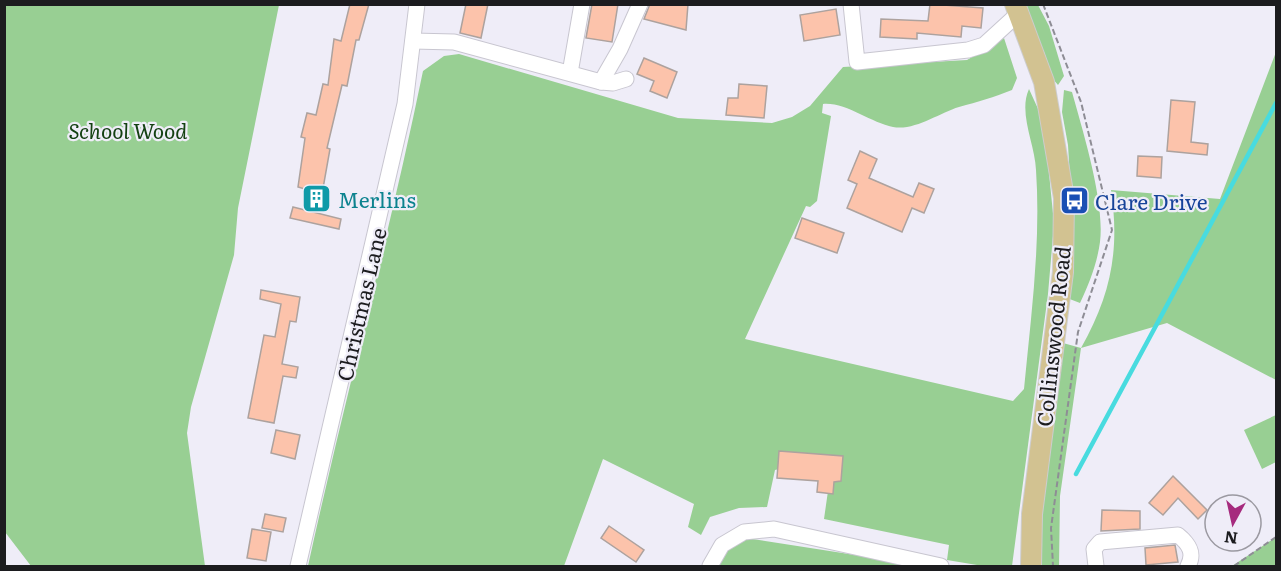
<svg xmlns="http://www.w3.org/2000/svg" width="1281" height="571" font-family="Literata,serif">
	<rect width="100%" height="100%" fill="#efedf8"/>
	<g fill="#98cf93">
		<path d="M 4,5 L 279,5 L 238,208 L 234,255 L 191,407 L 187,433 L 205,566 L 31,566 L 5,532 Z"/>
		<path d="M 1023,5 L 1038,5 L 1049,26 L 1064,76 L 1058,85 L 1053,79 L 1044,52 Z"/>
		<path d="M 1004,38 L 1017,78 L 1012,90 C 994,97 978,102 959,107 C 939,113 915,131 893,127 C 871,123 846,102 823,104 L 822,113 L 831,116 L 817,201 L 810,207 L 806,206 L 745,339 L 1013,401 L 1024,389 C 1031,316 1041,243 1036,170 C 1035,144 1018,113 1029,89 L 1044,122 L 1054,224 L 1048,294 L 1012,566 L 983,566 L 947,560 L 949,545 L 824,519 L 830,477 L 783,468 L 775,470 L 767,507 L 739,508 L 710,517 L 701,535 L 688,527 L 694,504 L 603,459 L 564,566 L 308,566 C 344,401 389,237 423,71 L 444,56 L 459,54 L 678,118 L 772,123 L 792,117 L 810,106 L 843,67 L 967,60 Z"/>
		<path d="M 1276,52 L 1276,380 L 1167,323 L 1081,348 L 1060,496 L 1059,566 L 1039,566 L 1040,500 L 1063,343 L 1081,348 C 1111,295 1120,250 1111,190 L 1220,199 Z"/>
		<path d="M 1064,90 L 1072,92 C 1083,132 1105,202 1100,242 C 1097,264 1089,284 1080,303 L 1067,298 L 1072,212 L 1068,145 L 1062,112 Z"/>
		<path d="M 1276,415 L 1276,462 L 1262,469 L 1244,430 Z"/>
		<path d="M 1276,537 L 1276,566 L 1232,566 Z"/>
		<path d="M 746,538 L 926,566 L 705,566 L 706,564 Z"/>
	</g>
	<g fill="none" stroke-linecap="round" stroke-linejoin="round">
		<path stroke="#48dbdf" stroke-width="4.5" d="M 1076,474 L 1276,103"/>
	</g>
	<g fill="#fcc3ab" stroke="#ada29e" stroke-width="1.5">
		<path d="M 350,4 L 369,4 L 359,40 L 356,40 L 347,86 L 342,85 L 327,148 L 330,149 L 322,194 L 298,187 L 305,138 L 301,137 L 307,113 L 316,115 L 323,84 L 328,85 L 334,39 L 341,41 Z"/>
		<path d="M 466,4 L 488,4 L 481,38 L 460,33 Z"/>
		<path d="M 592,4 L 618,4 L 612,42 L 586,38 Z"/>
		<path d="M 650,4 L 688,4 L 686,30 L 644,19 Z"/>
		<path d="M 930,4 L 983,8 L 981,28 L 962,26 L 961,37 L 917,33 L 917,39 L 880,37 L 881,19 L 928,21 Z"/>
		<path d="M 836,9 L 840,35 L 804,41 L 800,15 Z"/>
		<path d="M 644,58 L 677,72 L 667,98 L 650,91 L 654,81 L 637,74 Z"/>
		<path d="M 739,84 L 767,86 L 764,118 L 726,115 L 728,98 L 738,98 Z"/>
		<path d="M 1171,100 L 1195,102 L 1191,142 L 1208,144 L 1207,155 L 1167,151 Z"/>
		<path d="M 860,151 L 877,159 L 869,178 L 913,197 L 919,183 L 934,189 L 924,213 L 912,208 L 902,232 L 847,208 L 857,184 L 848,180 Z"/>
		<path d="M 1138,156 L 1162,157 L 1161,178 L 1137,176 Z"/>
		<path d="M 293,207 L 341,219 L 339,229 L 290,218 Z"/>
		<path d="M 802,218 L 844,233 L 837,253 L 795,238 Z"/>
		<path d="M 261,290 L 300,297 L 296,322 L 290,321 L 282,364 L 298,367 L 296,378 L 283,376 L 274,423 L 248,418 L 264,335 L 275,337 L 281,304 L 260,299 Z"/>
		<path d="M 276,430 L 300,435 L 295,459 L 271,453 Z"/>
		<path d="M 779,451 L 843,456 L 841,481 L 834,482 L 833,494 L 817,492 L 818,481 L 777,478 Z"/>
		<path d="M 1173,476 L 1207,510 L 1198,519 L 1178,498 L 1163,515 L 1149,503 Z"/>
		<path d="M 1102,510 L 1140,511 L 1140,529 L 1101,531 Z"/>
		<path d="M 265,514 L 286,518 L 283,532 L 262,528 Z"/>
		<path d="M 609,526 L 644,550 L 636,562 L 601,538 Z"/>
		<path d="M 252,529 L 271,532 L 266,561 L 247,558 Z"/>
		<path d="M 1175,545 L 1178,562 L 1146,565 L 1145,548 Z"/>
	</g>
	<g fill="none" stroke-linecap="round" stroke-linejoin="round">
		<defs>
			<g id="minor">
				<path d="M 851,4 L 857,62 L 968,50 L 984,45 L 1019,13"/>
				<path d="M 413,41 L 454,42 L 601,82 L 613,83 L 626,79"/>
				<path d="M 570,73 L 582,4"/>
				<path d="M 601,82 L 620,49 L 640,4"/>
				<path d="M 298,566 L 405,104 L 417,4"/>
				<path d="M 710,566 L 722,545 L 744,532 L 774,529 L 941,566"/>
				<path d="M 1096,566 L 1094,549 L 1100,542 L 1178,535 C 1189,544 1195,553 1188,566"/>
			</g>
			<path id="major" d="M 1015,4 L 1044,82 L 1064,198 L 1063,272 L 1032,514 L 1031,566"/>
		</defs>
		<use href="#minor" stroke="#c8c6d0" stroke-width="17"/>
		<use href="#major" stroke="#cdcdce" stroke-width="22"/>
		<g stroke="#8e8d95" stroke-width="2" stroke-dasharray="6 3" stroke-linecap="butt">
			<path d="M 1043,4 L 1081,102 L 1112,230 L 1078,332 L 1051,528 L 1053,566"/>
			<path d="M 1234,566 L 1276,537"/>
		</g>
		<use href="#minor" stroke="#fff" stroke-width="15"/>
		<use href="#major" stroke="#d2c291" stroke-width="20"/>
	</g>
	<defs>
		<symbol id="building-square" viewBox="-11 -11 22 22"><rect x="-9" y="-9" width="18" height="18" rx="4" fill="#0f9aa8" stroke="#efedf8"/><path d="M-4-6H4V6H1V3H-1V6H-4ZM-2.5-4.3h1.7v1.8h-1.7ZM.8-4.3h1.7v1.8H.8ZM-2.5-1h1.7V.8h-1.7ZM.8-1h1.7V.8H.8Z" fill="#fff"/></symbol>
		<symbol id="bus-square" viewBox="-11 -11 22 22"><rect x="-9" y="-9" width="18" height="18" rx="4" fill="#1a4fb4" stroke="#efedf8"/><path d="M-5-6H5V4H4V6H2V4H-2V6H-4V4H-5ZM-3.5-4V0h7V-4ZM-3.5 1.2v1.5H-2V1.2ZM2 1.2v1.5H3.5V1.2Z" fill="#fff"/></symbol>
	</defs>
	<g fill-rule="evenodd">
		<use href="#building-square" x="300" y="182" width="33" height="33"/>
		<use href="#bus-square" x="1058" y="184" width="33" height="33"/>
	</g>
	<g text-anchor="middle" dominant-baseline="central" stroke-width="4.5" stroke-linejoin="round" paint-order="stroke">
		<g font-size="21" font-style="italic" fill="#144112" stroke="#efedf8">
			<text x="128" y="129">School Wood</text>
		</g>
		<g font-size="21" fill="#0d838f" stroke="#efedf8" text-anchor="start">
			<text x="338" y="198">Merlins</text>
		</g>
		<g font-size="21" fill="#164399" stroke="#efedf8" text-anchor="start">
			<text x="1095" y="200">Clare Drive</text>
		</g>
		<g font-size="21" fill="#1c1c1f" stroke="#efedf8">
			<text transform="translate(360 304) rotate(-77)">Christmas Lane</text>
			<text transform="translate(1052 336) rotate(-84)">Collinswood Road</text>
		</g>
	</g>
	<rect width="1281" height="571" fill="none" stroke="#1c1c1f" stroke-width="12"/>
	<g transform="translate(1233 523) rotate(188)"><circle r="28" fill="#efedf8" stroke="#9b99a1" stroke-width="1.5"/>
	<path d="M0-4.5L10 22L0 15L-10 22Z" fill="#a62b7e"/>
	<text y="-9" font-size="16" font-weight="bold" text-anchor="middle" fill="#1c1c1f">N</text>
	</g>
</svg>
